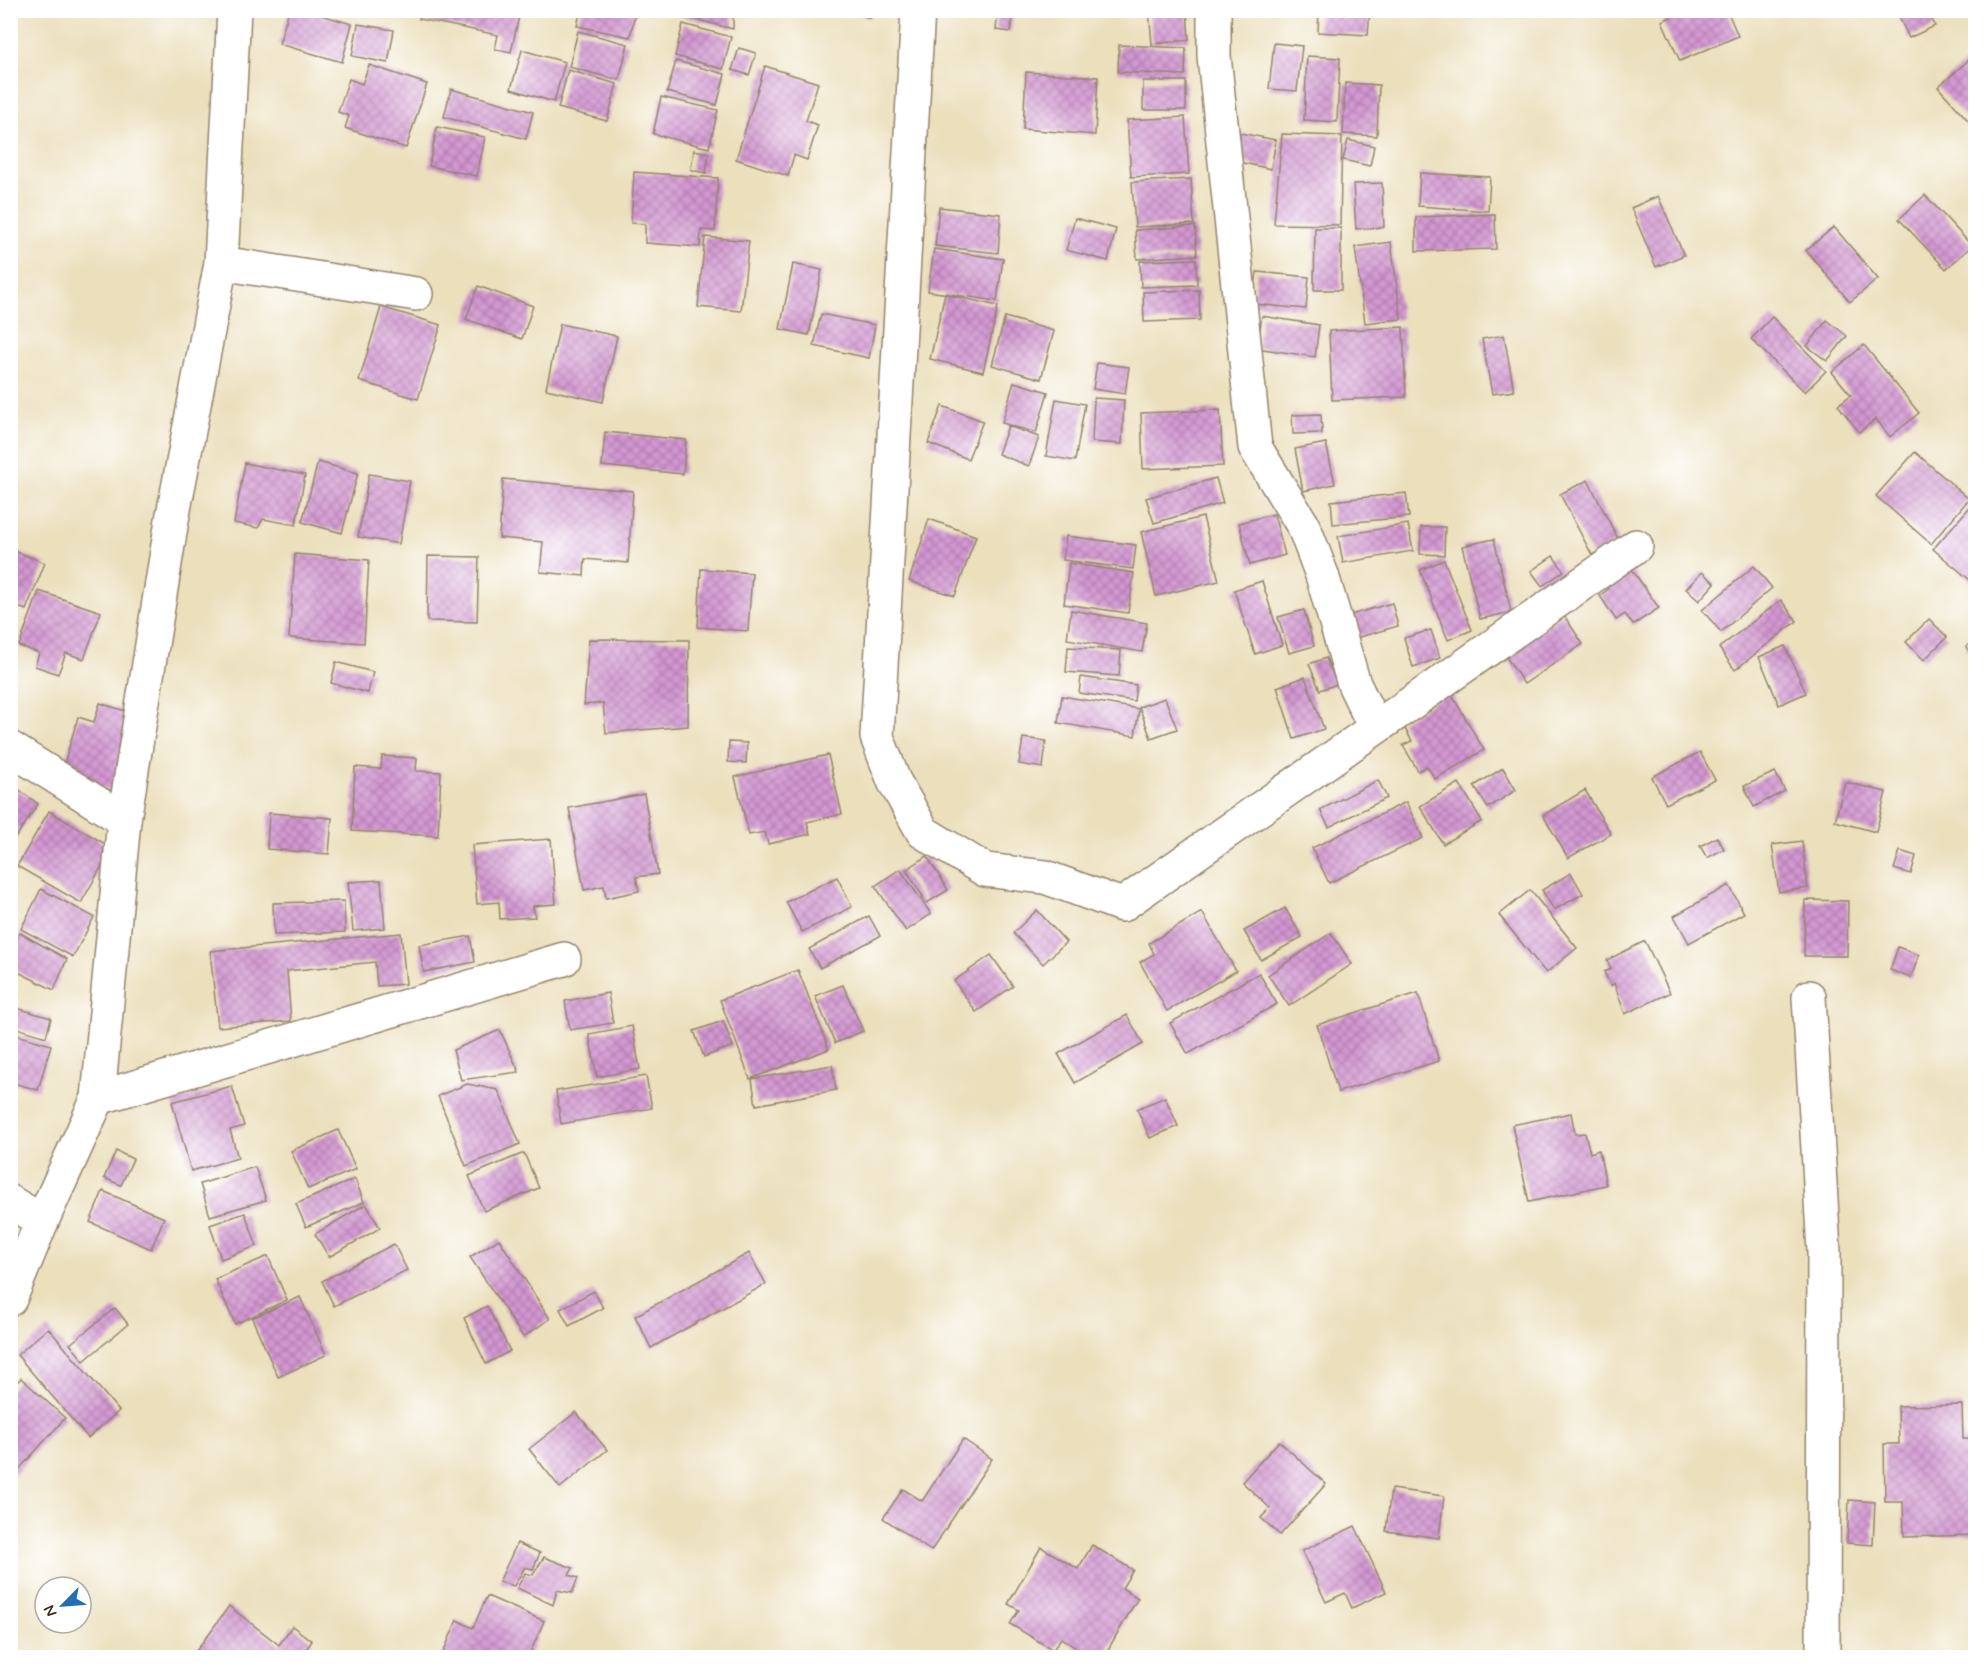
<svg xmlns="http://www.w3.org/2000/svg" width="1986" height="1668" font-family="Mynerve,sans-serif">
	<defs>
		<pattern id="building-cross-hatch" width="8" height="8" patternUnits="userSpaceOnUse" patternTransform="scale(1.5)"><rect width="8" height="8" fill="#d397d2"/><path d="M0 0l8 8M0 8l8-8" fill="none" stroke="#ac7baa"/></pattern>
	</defs>
	<rect width="100%" height="100%" fill="#fff"/>
	<filter id="ink" filterUnits="userSpaceOnUse"><feTurbulence type="fractalNoise" baseFrequency=".0167" numOctaves="2"/><feDisplacementMap in="SourceGraphic" scale="12" xChannelSelector="R" yChannelSelector="G"/><feConvolveMatrix kernelMatrix="1 2 1 2 8 2 1 2 1" color-interpolation-filters="sRGB"/></filter>
	<filter id="wash" filterUnits="userSpaceOnUse"><feTurbulence type="fractalNoise" baseFrequency=".008" numOctaves="4" result="noise"/><feDisplacementMap in="SourceGraphic" scale="24" xChannelSelector="R" yChannelSelector="G"/><feGaussianBlur stdDeviation="1.35" result="paint"/><feColorMatrix in="noise" values="0 0 0 0 0 0 0 0 0 0 0 0 0 0 0 0 0 1.4 0 .05"/><feComposite in="paint" operator="in"/></filter>
	<g filter="url(#wash)">
		<rect width="100%" height="100%" fill="#ebdfbc"/>
		<g id="blocks">
			<g fill="url(#building-cross-hatch)">
				<path d="M 289,10 L 304,10 L 352,24 L 342,62 L 279,44 Z"/>
				<path d="M 421,10 L 510,10 L 520,12 L 511,52 L 495,49 L 498,35 L 419,19 Z"/>
				<path d="M 581,10 L 636,10 L 630,37 L 577,26 Z"/>
				<path d="M 679,10 L 733,10 L 733,29 L 678,15 Z"/>
				<path d="M 848,10 L 872,10 L 870,18 Z"/>
				<path d="M 998,10 L 1013,10 L 1011,32 L 996,30 Z"/>
				<path d="M 1149,10 L 1187,10 L 1189,40 L 1152,44 Z"/>
				<path d="M 1319,10 L 1370,10 L 1368,35 L 1318,32 Z"/>
				<path d="M 1688,10 L 1727,10 L 1738,36 L 1680,61 L 1662,21 Z"/>
				<path d="M 1896,10 L 1927,10 L 1935,26 L 1909,38 Z"/>
				<path d="M 358,24 L 394,30 L 388,63 L 352,56 Z"/>
				<path d="M 683,24 L 731,37 L 723,69 L 675,56 Z"/>
				<path d="M 578,31 L 628,44 L 619,80 L 569,67 Z"/>
				<path d="M 1274,43 L 1302,46 L 1297,91 L 1269,89 Z"/>
				<path d="M 1119,45 L 1186,48 L 1185,75 L 1118,72 Z"/>
				<path d="M 739,48 L 756,53 L 749,75 L 732,70 Z"/>
				<path d="M 522,50 L 565,62 L 554,102 L 511,89 Z"/>
				<path d="M 1307,56 L 1340,58 L 1337,122 L 1304,120 Z"/>
				<path d="M 1971,58 L 1976,63 L 1976,129 L 1938,87 Z"/>
				<path d="M 676,61 L 725,74 L 717,105 L 667,92 Z"/>
				<path d="M 369,65 L 427,84 L 406,148 L 345,128 L 349,116 L 338,112 L 349,79 L 362,84 Z"/>
				<path d="M 765,66 L 818,83 L 806,121 L 818,125 L 807,160 L 794,155 L 788,176 L 736,159 Z"/>
				<path d="M 568,70 L 617,84 L 607,121 L 558,108 Z"/>
				<path d="M 1026,72 L 1098,77 L 1095,135 L 1023,129 Z"/>
				<rect x="1143" y="81" width="43" height="29"/>
				<path d="M 1345,83 L 1379,85 L 1377,136 L 1343,134 Z"/>
				<path d="M 451,89 L 533,112 L 526,139 L 444,117 Z"/>
				<path d="M 661,97 L 718,110 L 709,148 L 653,134 Z"/>
				<path d="M 1185,117 L 1189,174 L 1131,177 L 1127,120 Z"/>
				<path d="M 437,127 L 485,137 L 477,176 L 429,166 Z"/>
				<path d="M 1240,133 L 1276,140 L 1271,169 L 1234,161 Z"/>
				<path d="M 1282,134 L 1342,136 L 1340,225 L 1274,224 Z"/>
				<path d="M 1348,140 L 1374,146 L 1370,166 L 1343,160 Z"/>
				<path d="M 694,150 L 709,153 L 706,173 L 691,170 Z"/>
				<path d="M 634,172 L 718,178 L 715,231 L 701,230 L 700,247 L 645,243 L 645,224 L 631,223 Z"/>
				<path d="M 1420,173 L 1490,177 L 1488,211 L 1418,206 Z"/>
				<path d="M 1191,179 L 1194,224 L 1135,227 L 1132,182 Z"/>
				<path d="M 1382,183 L 1384,227 L 1356,229 L 1353,184 Z"/>
				<path d="M 1925,195 L 1972,246 L 1946,269 L 1899,219 Z"/>
				<path d="M 1658,196 L 1684,255 L 1656,267 L 1631,208 Z"/>
				<path d="M 939,207 L 1001,214 L 998,253 L 935,246 Z"/>
				<path d="M 1495,214 L 1496,249 L 1416,251 L 1416,217 Z"/>
				<path d="M 1075,218 L 1116,229 L 1108,261 L 1066,250 Z"/>
				<path d="M 1195,226 L 1197,255 L 1137,259 L 1135,230 Z"/>
				<path d="M 1834,227 L 1878,279 L 1850,302 L 1806,250 Z"/>
				<path d="M 1315,228 L 1341,228 L 1341,290 L 1314,290 Z"/>
				<path d="M 705,237 L 749,241 L 741,311 L 698,307 Z"/>
				<path d="M 1391,242 L 1401,319 L 1365,323 L 1355,247 Z"/>
				<path d="M 934,249 L 1003,259 L 997,301 L 928,291 Z"/>
				<path d="M 1196,259 L 1197,285 L 1141,287 L 1140,261 Z"/>
				<path d="M 793,264 L 822,270 L 809,335 L 780,329 Z"/>
				<path d="M 1257,272 L 1309,277 L 1306,309 L 1253,304 Z"/>
				<path d="M 478,286 L 533,306 L 522,339 L 466,319 Z"/>
				<path d="M 1199,290 L 1200,320 L 1144,322 L 1143,292 Z"/>
				<path d="M 945,294 L 998,306 L 983,372 L 930,359 Z"/>
				<path d="M 381,307 L 441,325 L 418,399 L 359,381 Z"/>
				<path d="M 821,314 L 875,325 L 869,358 L 814,346 Z"/>
				<path d="M 1262,316 L 1319,325 L 1315,357 L 1257,348 Z"/>
				<path d="M 1005,317 L 1054,331 L 1041,379 L 992,365 Z"/>
				<path d="M 1772,317 L 1826,371 L 1805,392 L 1751,339 Z"/>
				<path d="M 1827,320 L 1847,336 L 1827,361 L 1807,346 Z"/>
				<path d="M 560,324 L 617,336 L 603,402 L 546,389 Z"/>
				<path d="M 1403,327 L 1406,397 L 1332,400 L 1329,331 Z"/>
				<path d="M 1504,335 L 1514,391 L 1492,394 L 1482,339 Z"/>
				<path d="M 1864,345 L 1919,413 L 1890,437 L 1876,419 L 1859,432 L 1838,405 L 1851,395 L 1832,372 Z"/>
				<path d="M 1097,363 L 1129,367 L 1125,394 L 1093,389 Z"/>
				<path d="M 1014,382 L 1048,392 L 1036,433 L 1002,423 Z"/>
				<path d="M 1094,398 L 1124,400 L 1122,444 L 1092,442 Z"/>
				<path d="M 1056,399 L 1085,404 L 1075,461 L 1046,456 Z"/>
				<path d="M 942,406 L 983,421 L 968,459 L 928,443 Z"/>
				<path d="M 1220,410 L 1223,466 L 1143,469 L 1141,413 Z"/>
				<path d="M 1321,414 L 1322,433 L 1293,434 L 1292,415 Z"/>
				<path d="M 1008,426 L 1039,437 L 1029,466 L 998,454 Z"/>
				<path d="M 605,432 L 686,440 L 683,474 L 602,466 Z"/>
				<path d="M 1326,443 L 1335,484 L 1303,491 L 1295,449 Z"/>
				<path d="M 1915,452 L 1969,499 L 1931,544 L 1876,496 Z"/>
				<path d="M 318,462 L 358,473 L 342,533 L 302,522 Z"/>
				<path d="M 245,463 L 305,475 L 296,525 L 263,519 L 258,528 L 234,523 Z"/>
				<path d="M 369,474 L 410,481 L 399,544 L 358,537 Z"/>
				<path d="M 1216,478 L 1223,503 L 1154,523 L 1146,498 Z"/>
				<path d="M 503,479 L 633,491 L 628,563 L 585,559 L 584,576 L 540,572 L 543,542 L 499,538 Z"/>
				<path d="M 1588,480 L 1619,541 L 1592,555 L 1560,494 Z"/>
				<path d="M 1406,493 L 1409,517 L 1333,524 L 1331,501 Z"/>
				<path d="M 1976,500 L 1976,585 L 1933,549 Z"/>
				<path d="M 1274,514 L 1285,555 L 1250,565 L 1239,523 Z"/>
				<path d="M 1203,517 L 1219,581 L 1156,596 L 1141,532 Z"/>
				<path d="M 929,519 L 976,536 L 955,596 L 909,581 Z"/>
				<path d="M 1408,524 L 1413,551 L 1343,563 L 1338,536 Z"/>
				<path d="M 1421,527 L 1445,527 L 1444,555 L 1420,554 Z"/>
				<path d="M 1066,536 L 1136,545 L 1133,569 L 1063,560 Z"/>
				<path d="M 1494,539 L 1511,612 L 1480,619 L 1462,546 Z"/>
				<path d="M 10,549 L 45,563 L 26,610 L 10,604 Z"/>
				<path d="M 295,554 L 369,560 L 364,643 L 289,638 Z"/>
				<path d="M 428,556 L 479,557 L 477,622 L 427,621 Z"/>
				<path d="M 1553,556 L 1564,571 L 1542,586 L 1531,571 Z"/>
				<path d="M 1444,560 L 1472,630 L 1448,640 L 1420,570 Z"/>
				<path d="M 1626,561 L 1659,608 L 1633,625 L 1625,614 L 1616,620 L 1600,596 L 1608,589 L 1601,579 Z"/>
				<path d="M 1069,563 L 1134,573 L 1128,613 L 1064,604 Z"/>
				<path d="M 1754,566 L 1772,588 L 1721,632 L 1702,610 Z"/>
				<path d="M 701,569 L 752,573 L 748,631 L 698,627 Z"/>
				<path d="M 1702,572 L 1715,583 L 1699,601 L 1686,589 Z"/>
				<path d="M 1262,581 L 1282,645 L 1255,654 L 1234,590 Z"/>
				<path d="M 39,591 L 101,612 L 84,659 L 66,653 L 58,674 L 35,666 L 39,653 L 19,646 Z"/>
				<path d="M 1781,600 L 1797,621 L 1735,670 L 1719,648 Z"/>
				<path d="M 1392,603 L 1398,626 L 1349,640 L 1343,617 Z"/>
				<path d="M 1071,610 L 1147,623 L 1142,652 L 1067,639 Z"/>
				<path d="M 1304,610 L 1314,646 L 1289,653 L 1278,617 Z"/>
				<path d="M 1563,614 L 1583,644 L 1524,684 L 1504,654 Z"/>
				<path d="M 1929,619 L 1947,637 L 1924,660 L 1906,642 Z"/>
				<path d="M 1431,630 L 1440,658 L 1413,667 L 1404,638 Z"/>
				<path d="M 1976,638 L 1976,658 L 1966,647 Z"/>
				<path d="M 589,639 L 689,640 L 688,726 L 606,733 L 603,703 L 584,705 Z"/>
				<path d="M 1785,646 L 1806,693 L 1779,705 L 1759,657 Z"/>
				<path d="M 1068,647 L 1121,650 L 1119,676 L 1066,672 Z"/>
				<path d="M 1326,658 L 1337,684 L 1320,690 L 1309,664 Z"/>
				<path d="M 336,662 L 373,672 L 368,693 L 331,683 Z"/>
				<path d="M 1081,677 L 1136,685 L 1134,701 L 1079,693 Z"/>
				<path d="M 1305,677 L 1324,729 L 1294,739 L 1277,687 Z"/>
				<path d="M 1450,692 L 1484,750 L 1435,779 L 1427,766 L 1418,771 L 1403,745 L 1412,741 L 1401,722 Z"/>
				<path d="M 1062,696 L 1139,709 L 1135,736 L 1058,723 Z"/>
				<path d="M 1165,698 L 1177,729 L 1151,738 L 1139,707 Z"/>
				<path d="M 100,703 L 138,715 L 116,792 L 61,774 L 78,717 L 94,722 Z"/>
				<path d="M 1023,738 L 1046,741 L 1043,768 L 1019,764 Z"/>
				<path d="M 729,742 L 747,743 L 746,763 L 728,762 Z"/>
				<path d="M 1700,752 L 1715,780 L 1666,804 L 1652,777 Z"/>
				<path d="M 828,755 L 842,814 L 807,822 L 810,834 L 768,844 L 765,832 L 749,835 L 735,777 Z"/>
				<path d="M 382,756 L 417,758 L 416,771 L 441,772 L 438,836 L 352,831 L 355,767 L 381,769 Z"/>
				<path d="M 1503,768 L 1516,790 L 1488,808 L 1474,786 Z"/>
				<path d="M 1775,772 L 1785,791 L 1754,807 L 1744,786 Z"/>
				<path d="M 1378,780 L 1387,798 L 1329,827 L 1320,810 Z"/>
				<path d="M 1845,782 L 1886,792 L 1876,832 L 1835,821 Z"/>
				<path d="M 10,783 L 38,804 L 10,846 Z"/>
				<path d="M 1459,783 L 1482,821 L 1443,844 L 1420,806 Z"/>
				<path d="M 1585,790 L 1611,834 L 1568,858 L 1543,815 Z"/>
				<path d="M 644,794 L 658,874 L 636,877 L 639,891 L 606,898 L 604,886 L 584,890 L 569,808 Z"/>
				<path d="M 1406,802 L 1423,838 L 1329,883 L 1312,848 Z"/>
				<path d="M 49,811 L 112,848 L 81,903 L 17,866 Z"/>
				<path d="M 269,813 L 332,818 L 329,854 L 267,849 Z"/>
				<path d="M 1717,837 L 1724,849 L 1707,858 L 1700,846 Z"/>
				<path d="M 551,839 L 556,904 L 533,906 L 535,917 L 500,919 L 499,902 L 477,904 L 472,845 Z"/>
				<path d="M 1802,841 L 1808,888 L 1779,892 L 1772,845 Z"/>
				<path d="M 1900,851 L 1916,856 L 1911,874 L 1894,869 Z"/>
				<path d="M 927,856 L 948,890 L 927,903 L 906,870 Z"/>
				<path d="M 900,869 L 931,914 L 906,931 L 875,886 Z"/>
				<path d="M 1571,873 L 1583,894 L 1554,910 L 1542,890 Z"/>
				<path d="M 837,877 L 852,907 L 802,932 L 786,902 Z"/>
				<path d="M 381,880 L 385,928 L 353,931 L 348,882 Z"/>
				<path d="M 1729,885 L 1744,913 L 1689,943 L 1674,916 Z"/>
				<path d="M 41,889 L 94,917 L 73,957 L 21,929 Z"/>
				<path d="M 1530,890 L 1577,948 L 1546,973 L 1499,915 Z"/>
				<path d="M 1805,900 L 1848,901 L 1847,956 L 1804,956 Z"/>
				<path d="M 344,901 L 345,932 L 274,935 L 273,903 Z"/>
				<path d="M 1285,908 L 1302,937 L 1261,960 L 1244,931 Z"/>
				<path d="M 1037,910 L 1066,942 L 1043,964 L 1013,933 Z"/>
				<path d="M 1202,912 L 1236,971 L 1167,1011 L 1140,962 L 1154,954 L 1149,943 Z"/>
				<path d="M 869,916 L 880,936 L 820,968 L 809,949 Z"/>
				<path d="M 20,933 L 67,959 L 54,990 L 10,968 L 10,952 Z"/>
				<path d="M 401,933 L 406,984 L 377,986 L 375,962 L 287,971 L 291,1021 L 218,1027 L 210,951 Z"/>
				<path d="M 1331,933 L 1352,964 L 1289,1006 L 1268,975 Z"/>
				<path d="M 470,936 L 475,962 L 424,972 L 419,945 Z"/>
				<path d="M 1645,941 L 1670,993 L 1625,1014 L 1614,983 L 1611,986 L 1604,972 L 1611,969 L 1607,960 Z"/>
				<path d="M 1898,947 L 1919,955 L 1911,978 L 1890,970 Z"/>
				<path d="M 991,955 L 1013,986 L 976,1012 L 954,981 Z"/>
				<path d="M 798,970 L 829,1049 L 750,1079 L 720,1000 Z"/>
				<path d="M 1259,973 L 1277,1004 L 1188,1054 L 1170,1023 Z"/>
				<path d="M 843,985 L 863,1031 L 835,1043 L 815,996 Z"/>
				<path d="M 608,993 L 613,1023 L 570,1030 L 565,1001 Z"/>
				<path d="M 1418,993 L 1439,1061 L 1338,1092 L 1317,1025 Z"/>
				<path d="M 10,1006 L 51,1018 L 46,1037 L 10,1026 Z"/>
				<path d="M 1127,1015 L 1143,1044 L 1075,1083 L 1058,1054 Z"/>
				<path d="M 723,1021 L 733,1046 L 704,1057 L 694,1031 Z"/>
				<path d="M 632,1026 L 640,1069 L 597,1077 L 589,1034 Z"/>
				<path d="M 500,1030 L 519,1072 L 461,1080 L 453,1050 Z"/>
				<path d="M 10,1033 L 51,1045 L 38,1090 L 10,1082 Z"/>
				<path d="M 832,1065 L 836,1090 L 756,1105 L 752,1079 Z"/>
				<path d="M 646,1076 L 652,1108 L 561,1124 L 556,1091 Z"/>
				<path d="M 467,1084 L 498,1090 L 520,1144 L 466,1166 L 438,1096 Z"/>
				<path d="M 232,1086 L 244,1126 L 230,1130 L 238,1158 L 191,1171 L 172,1102 Z"/>
				<path d="M 1165,1097 L 1178,1126 L 1150,1138 L 1137,1109 Z"/>
				<path d="M 1571,1113 L 1575,1134 L 1585,1133 L 1590,1153 L 1599,1150 L 1606,1185 L 1529,1202 L 1512,1125 Z"/>
				<path d="M 338,1130 L 356,1169 L 308,1189 L 291,1151 Z"/>
				<path d="M 116,1151 L 133,1159 L 121,1185 L 104,1178 Z"/>
				<path d="M 524,1153 L 539,1188 L 484,1211 L 469,1176 Z"/>
				<path d="M 255,1167 L 266,1200 L 210,1216 L 200,1184 Z"/>
				<path d="M 355,1179 L 364,1202 L 306,1227 L 296,1204 Z"/>
				<path d="M 103,1191 L 164,1218 L 151,1249 L 90,1222 Z"/>
				<path d="M 366,1204 L 380,1228 L 329,1257 L 315,1234 Z"/>
				<path d="M 245,1213 L 257,1246 L 221,1259 L 210,1225 Z"/>
				<path d="M 499,1239 L 550,1319 L 523,1337 L 470,1257 Z"/>
				<path d="M 394,1244 L 407,1270 L 334,1306 L 322,1281 Z"/>
				<path d="M 749,1253 L 766,1284 L 651,1348 L 635,1316 Z"/>
				<path d="M 268,1256 L 287,1300 L 235,1324 L 215,1279 Z"/>
				<path d="M 594,1291 L 603,1308 L 569,1326 L 560,1309 Z"/>
				<path d="M 300,1297 L 326,1355 L 278,1377 L 252,1318 Z"/>
				<path d="M 487,1306 L 510,1351 L 486,1364 L 464,1318 Z"/>
				<path d="M 115,1308 L 128,1324 L 84,1361 L 70,1344 Z"/>
				<path d="M 48,1328 L 119,1411 L 88,1438 L 17,1355 Z"/>
				<path d="M 21,1378 L 65,1418 L 14,1475 L 10,1472 L 10,1390 Z"/>
				<path d="M 1962,1405 L 1963,1439 L 1975,1439 L 1976,1535 L 1904,1537 L 1903,1502 L 1885,1502 L 1884,1444 L 1899,1444 L 1898,1406 Z"/>
				<path d="M 576,1412 L 607,1450 L 560,1488 L 529,1449 Z"/>
				<path d="M 963,1439 L 992,1459 L 931,1551 L 883,1518 L 903,1489 L 922,1501 Z"/>
				<path d="M 1279,1441 L 1326,1484 L 1280,1535 L 1261,1518 L 1270,1508 L 1242,1482 Z"/>
				<path d="M 1391,1489 L 1444,1496 L 1439,1538 L 1386,1531 Z"/>
				<path d="M 1849,1500 L 1875,1502 L 1873,1545 L 1847,1543 Z"/>
				<path d="M 1355,1526 L 1386,1592 L 1352,1608 L 1345,1593 L 1326,1602 L 1302,1551 Z"/>
				<path d="M 517,1543 L 540,1553 L 533,1569 L 525,1567 L 514,1586 L 499,1582 Z"/>
				<path d="M 1092,1545 L 1133,1570 L 1122,1588 L 1138,1598 L 1103,1658 L 1091,1658 L 1061,1638 L 1053,1650 L 1010,1624 L 1019,1610 L 1008,1604 L 1041,1547 L 1078,1569 Z"/>
				<path d="M 544,1557 L 573,1568 L 569,1575 L 578,1578 L 572,1593 L 557,1590 L 553,1605 L 517,1588 L 525,1573 L 533,1575 Z"/>
				<path d="M 487,1596 L 544,1621 L 528,1658 L 441,1658 L 457,1620 L 473,1628 Z"/>
				<path d="M 229,1606 L 279,1645 L 292,1626 L 312,1641 L 300,1658 L 198,1658 L 194,1654 Z"/>
			</g>
		</g>
	</g>
	<g filter="url(#ink)">
		<use href="#blocks" fill-opacity="0" stroke="#93846d" stroke-width="1.5"/>
		<g fill="none" stroke-linecap="round" stroke-linejoin="round">
			<defs>
				<g id="minor">
					<path d="M 918,10 L 877,737 L 894,781 L 923,832 L 985,870 L 1045,877 L 1122,905 L 1636,546"/>
					<path d="M 1214,10 L 1214,56 L 1255,447 L 1304,527 L 1322,575 L 1354,684 L 1375,727"/>
					<path d="M 221,263 L 416,294"/>
					<path d="M 10,748 L 124,820"/>
					<path d="M 1809,997 L 1824,1251 L 1823,1658"/>
					<path d="M 98,1098 L 564,959"/>
					<path d="M 10,1202 L 42,1221"/>
					<path d="M 10,1299 L 42,1221 L 98,1098 L 124,820 L 172,520 L 221,263 L 234,10"/>
				</g>
			</defs>
			<use href="#minor" stroke="#93846d" stroke-width="36"/>
			<use href="#minor" stroke="#fff" stroke-width="33"/>
		</g>
	</g>
	<rect width="1986" height="1668" fill="none" stroke="#fff" stroke-width="36"/>
	<g transform="translate(63 1605) rotate(245)"><circle r="28" fill="#ffffff" stroke="#b1aaa5" stroke-width="1.5"/>
	<path d="M0-4.5L10 22L0 15L-10 22Z" fill="#1f6fb2"/>
	<text y="-9" font-size="16" font-weight="bold" text-anchor="middle" fill="#3b2a1e">N</text>
	</g>
</svg>
